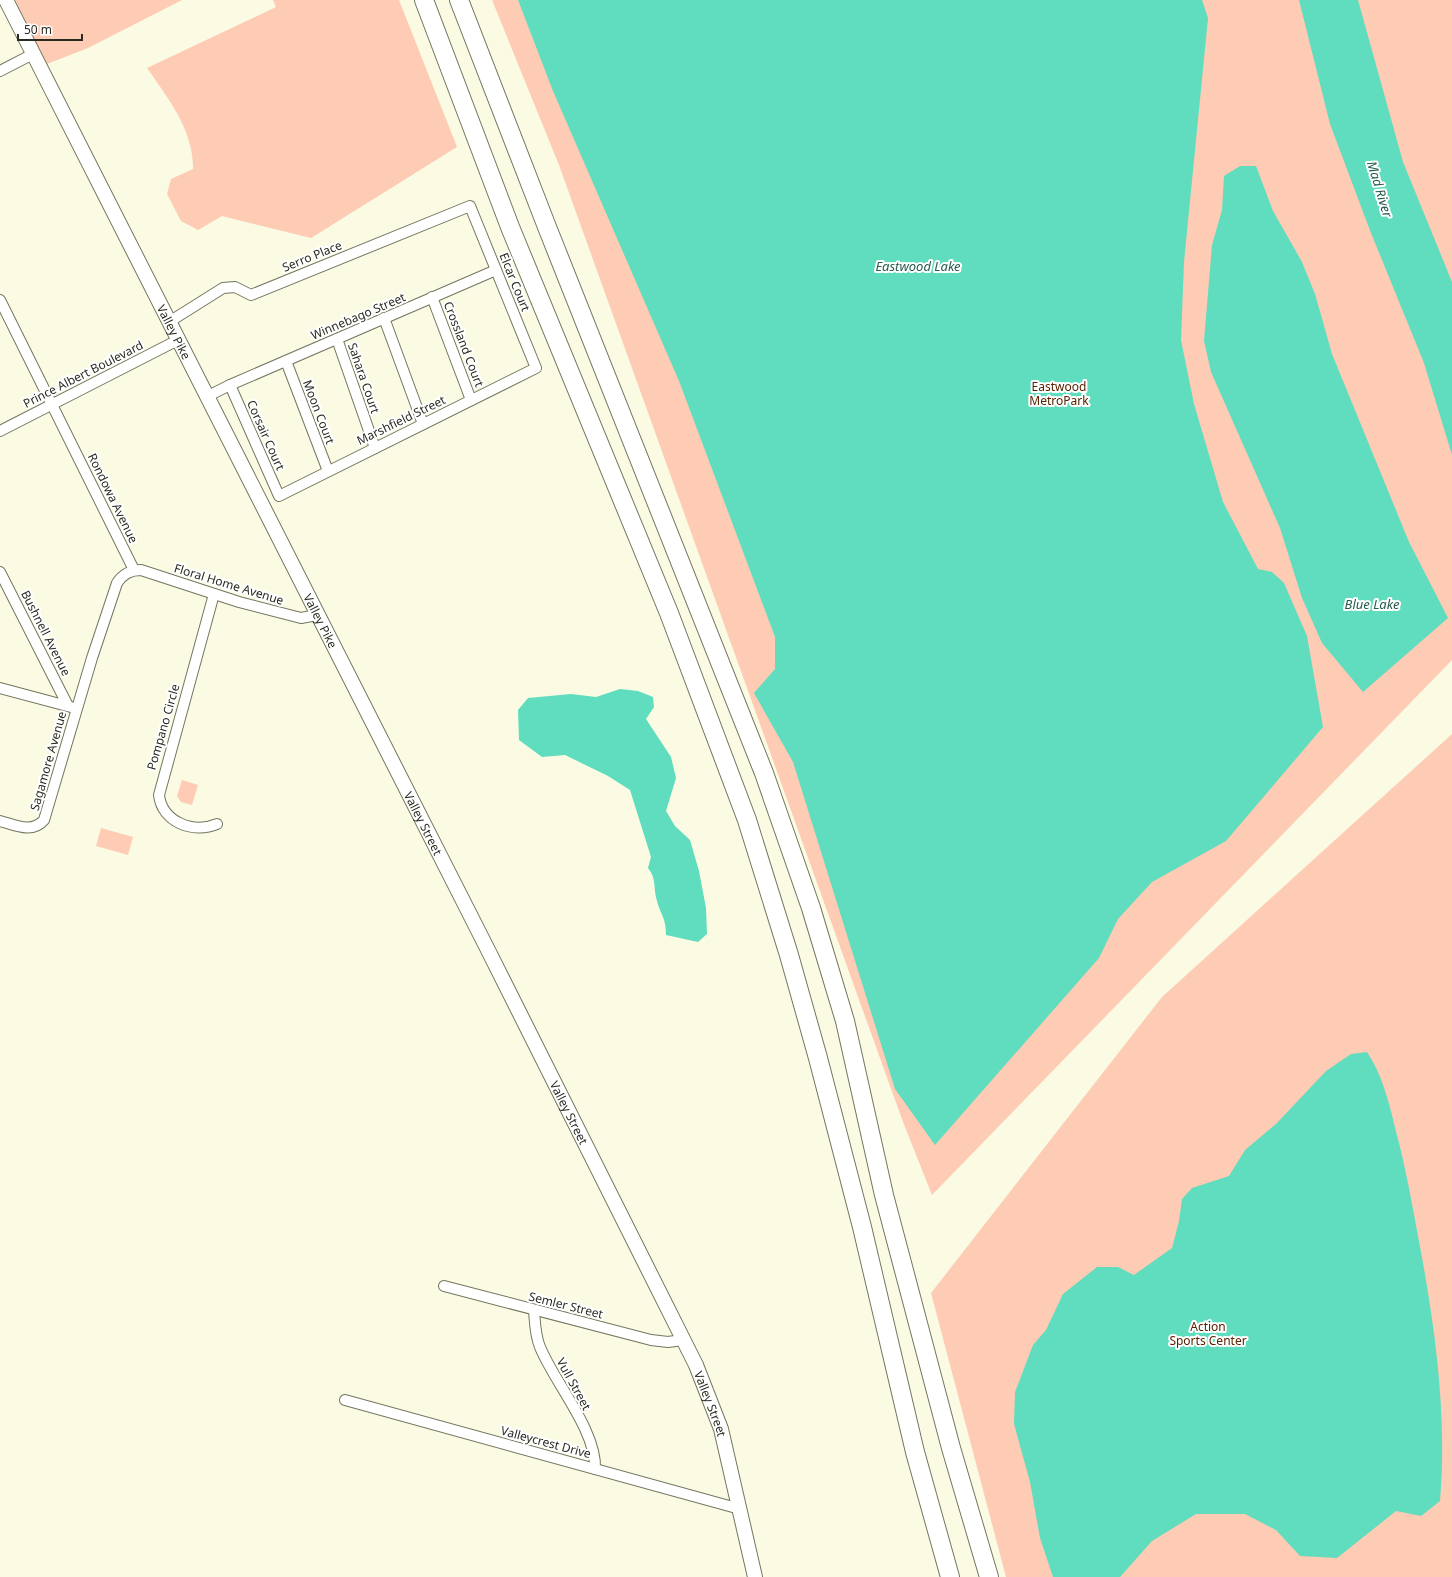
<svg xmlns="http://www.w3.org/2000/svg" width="1452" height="1577" font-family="'Noto Sans',sans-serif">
	<rect width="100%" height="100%" fill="#fafbe2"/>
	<g fill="#fecbb4">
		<path d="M 15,0 L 182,0 L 88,48 L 47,64 Z"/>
		<path d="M 273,0 L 399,0 L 457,147 L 311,238 L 222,216 L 198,230 L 181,221 L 167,194 L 171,179 L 193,169 C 194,131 168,98 147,68 L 276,7 Z"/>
		<path d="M 492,0 L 1452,0 L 1452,660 L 932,1195 L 903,1122 L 559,165 Z"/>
		<path d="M 1452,734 L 1452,1577 L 1006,1577 L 931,1293 L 1162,997 Z"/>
		<path d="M 182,780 L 198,785 L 192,805 L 181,802 L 177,796 Z"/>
		<path d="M 101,828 L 133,837 L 128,855 L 96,846 Z"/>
	</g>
	<g fill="#5fddbe">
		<path d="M 518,0 L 1202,0 L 1208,18 L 1184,262 L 1181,340 L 1194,404 L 1223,502 L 1258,569 L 1272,572 L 1284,583 L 1307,636 L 1323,727 L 1226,841 L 1152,882 L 1118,919 L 1099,958 L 935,1145 L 895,1089 L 793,762 L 754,693 L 775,669 L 775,637 L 679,381 L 553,91 Z"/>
		<path d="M 1299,0 L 1358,0 L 1403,162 L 1452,282 L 1452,455 L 1424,363 L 1371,233 L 1330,124 Z"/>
		<path d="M 1240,166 L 1256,166 L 1273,211 L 1302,262 L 1315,294 L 1332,354 L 1409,542 L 1448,618 L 1363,692 L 1322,643 L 1302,598 L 1280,528 L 1211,372 L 1204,341 L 1212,245 L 1222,210 L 1224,176 Z"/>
		<path d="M 620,689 L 638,691 L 653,697 L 654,707 L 646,719 L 671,757 L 676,778 L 666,811 L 675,826 L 690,840 L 699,871 L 706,908 L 707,934 L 698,942 L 666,935 C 666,917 661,916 657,901 C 653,889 657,879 648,868 L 651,857 L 630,790 L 608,776 L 565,755 L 542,757 L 519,740 L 518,710 L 528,698 L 571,694 L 596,697 Z"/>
		<path d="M 1367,1052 C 1385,1079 1391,1112 1399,1143 C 1408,1179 1414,1215 1421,1252 C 1436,1334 1447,1418 1440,1501 L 1421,1516 L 1396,1511 L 1337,1558 L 1300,1556 L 1276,1530 L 1245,1514 L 1196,1514 L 1152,1541 L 1120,1577 L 1053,1577 L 1040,1538 L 1030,1482 L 1014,1424 L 1015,1392 L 1033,1345 L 1046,1330 L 1063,1294 L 1097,1267 L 1118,1267 L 1134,1275 L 1172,1248 L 1179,1221 L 1182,1199 L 1192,1188 L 1229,1176 L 1245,1150 L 1276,1124 L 1326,1071 L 1351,1054 Z"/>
	</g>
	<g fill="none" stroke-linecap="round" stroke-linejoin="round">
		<defs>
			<g id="street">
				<path d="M 0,71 L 33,54"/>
				<path d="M 432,297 L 471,400"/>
				<path d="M 0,300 L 134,570"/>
				<path d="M 384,318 L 423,424"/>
				<path d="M 169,322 L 223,288 L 235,287 L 251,295 L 470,206 L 536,368 L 279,496 L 230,385"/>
				<path d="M 337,339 L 375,448"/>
				<path d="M 286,361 L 328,471"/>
				<path d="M 206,397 L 230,385 L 496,270"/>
				<path d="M 0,431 L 178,340"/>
				<path d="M 0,572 L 68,706"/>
				<path d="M 214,594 L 159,795 C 162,822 193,834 217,824"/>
				<path d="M 0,688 L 71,707"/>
				<path d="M 0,821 C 15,825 32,834 44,820 L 92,658 L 117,583 C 123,574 130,570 141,570 L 239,602 L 301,618 L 317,615"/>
				<path d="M 444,1286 L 651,1340 L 668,1342 L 683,1340"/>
				<path d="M 534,1310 C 535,1323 535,1335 540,1347 C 554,1382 597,1431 595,1469"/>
				<path d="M 345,1400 L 740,1509"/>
			</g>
			<g id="secondary">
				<path id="s1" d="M 6,0 L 489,952 L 696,1365 L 721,1429 L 755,1577"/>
			</g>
			<g id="highway">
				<path d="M 424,0 L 510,227 L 669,613 L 747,820 L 789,955 L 818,1058 L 862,1227 L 915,1452 L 950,1577"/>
				<path d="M 459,0 L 547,227 L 764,773 L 811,908 L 845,1021 L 884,1195 L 951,1448 L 989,1577"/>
			</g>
		</defs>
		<use href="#street" stroke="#757660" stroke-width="12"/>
		<use href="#secondary" stroke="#757660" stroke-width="16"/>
		<use href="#highway" stroke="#757660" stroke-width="20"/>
		<use href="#street" stroke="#fff" stroke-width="10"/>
		<use href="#secondary" stroke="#fff" stroke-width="14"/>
		<use href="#highway" stroke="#fff" stroke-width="18"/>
	</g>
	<g text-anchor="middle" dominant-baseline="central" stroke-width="4" stroke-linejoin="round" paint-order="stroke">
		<g font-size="12" fill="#292a20" stroke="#fff">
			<text transform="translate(312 256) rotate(-22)">Serro Place</text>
			<text transform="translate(515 282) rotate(68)">Elcar Court</text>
			<text transform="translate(358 316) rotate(-23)">Winnebago Street</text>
			<text stroke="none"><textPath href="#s1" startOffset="372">Valley Pike</textPath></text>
			<text transform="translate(464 344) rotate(69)">Crossland Court</text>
			<text transform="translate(83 374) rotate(-27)">Prince Albert Boulevard</text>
			<text transform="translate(364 378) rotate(71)">Sahara Court</text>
			<text transform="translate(319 412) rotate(69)">Moon Court</text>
			<text transform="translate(401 420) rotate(-26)">Marshfield Street</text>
			<text transform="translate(266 435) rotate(66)">Corsair Court</text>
			<text transform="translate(113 498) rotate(64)">Rondowa Avenue</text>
			<text transform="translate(229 584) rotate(17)">Floral Home Avenue</text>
			<text stroke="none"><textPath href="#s1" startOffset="696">Valley Pike</textPath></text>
			<text transform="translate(46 633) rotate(63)">Bushnell Avenue</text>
			<text transform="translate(163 727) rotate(-74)">Pompano Circle</text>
			<text transform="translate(48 761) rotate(-74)">Sagamore Avenue</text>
			<text stroke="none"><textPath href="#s1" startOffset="923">Valley Street</textPath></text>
			<text stroke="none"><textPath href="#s1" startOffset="1247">Valley Street</textPath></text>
			<text transform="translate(566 1305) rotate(14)">Semler Street</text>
			<text transform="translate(574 1384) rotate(61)">Vull Street</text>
			<text stroke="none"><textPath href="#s1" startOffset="1571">Valley Street</textPath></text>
			<text transform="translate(546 1442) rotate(15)">Valleycrest Drive</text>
		</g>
		<g font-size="12" fill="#582101" stroke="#fff">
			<text x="1059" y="386">Eastwood<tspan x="1059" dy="14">MetroPark</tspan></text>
			<text x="1208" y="1326">Action<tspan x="1208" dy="14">Sports Center</tspan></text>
		</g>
		<g font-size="13" font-style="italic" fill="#265b4d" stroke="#fff">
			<text transform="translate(1380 189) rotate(73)">Mad River</text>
			<text x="918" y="266">Eastwood Lake</text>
			<text x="1372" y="604">Blue Lake</text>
		</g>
	</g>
	<path d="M18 34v6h64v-6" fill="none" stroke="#292a20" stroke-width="2"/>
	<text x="24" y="34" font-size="12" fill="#292a20" stroke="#ffffff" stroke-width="3" paint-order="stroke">50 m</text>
</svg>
